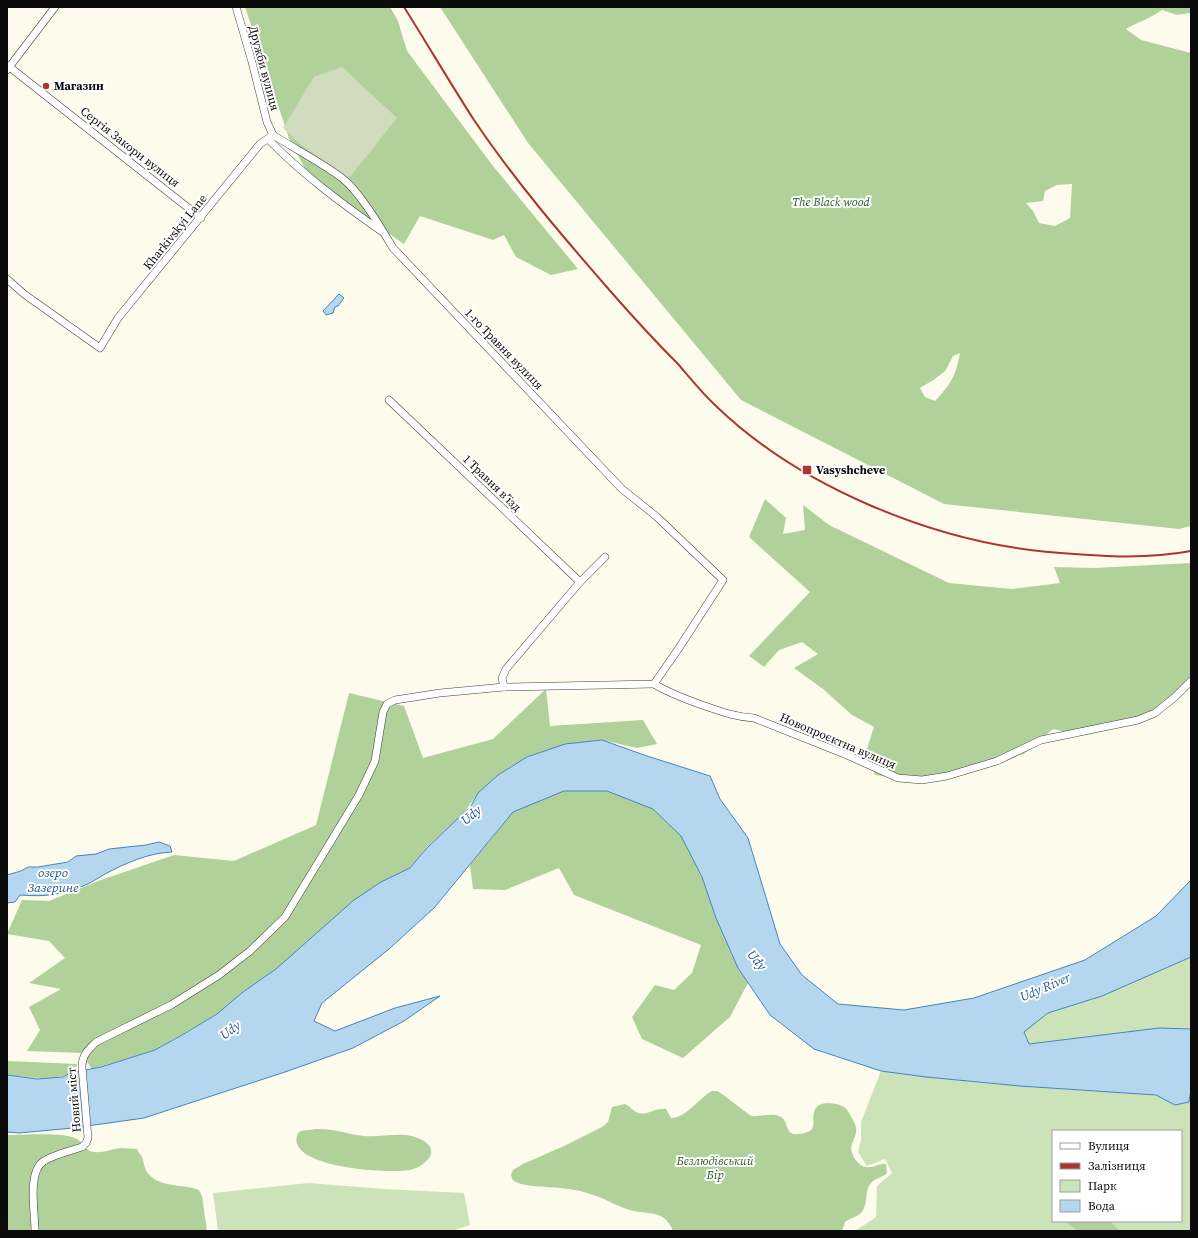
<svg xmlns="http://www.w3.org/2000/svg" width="1198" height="1238" font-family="'Source Serif 4',serif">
	<rect width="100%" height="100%" fill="#fdfbeb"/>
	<g fill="#cce3b9" fill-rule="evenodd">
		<path d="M 1191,957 L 1191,1029 L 1159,1028 L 1028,1044 L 1024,1031 L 1047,1013 L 1102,996 Z"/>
		<path d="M 881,1071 C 972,1084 1064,1089 1156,1095 L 1175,1105 L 1189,1102 L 1191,1089 L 1191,1231 L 855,1231 L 876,1217 L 877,1186 L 892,1173 L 885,1159 L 867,1166 L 858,1152 L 861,1140 L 861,1122 ZM 1053,1131 L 1181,1131 L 1181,1221 L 1053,1221 Z"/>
		<path d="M 309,1183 L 384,1189 L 464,1193 L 470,1225 L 452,1231 L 218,1231 L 213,1193 Z"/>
	</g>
	<g fill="#b0d29a" fill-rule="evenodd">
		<path d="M 245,7 L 390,7 L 398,21 L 407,51 L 493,166 L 578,269 L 551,275 L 516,257 L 504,235 L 493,240 L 420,216 L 404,244 L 365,217 L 305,169 L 289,138 Z"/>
		<path d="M 440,7 L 1191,7 L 1191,14 L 1189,13 L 1177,15 L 1162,10 C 1151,18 1138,22 1126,29 L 1141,40 L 1191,53 L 1191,526 L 1179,529 L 944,504 L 741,400 L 528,143 ZM 1072,184 L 1070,218 L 1055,226 L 1039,223 L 1033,211 L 1026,203 L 1043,201 L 1045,191 L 1057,185 ZM 960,353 C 956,376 951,384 935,401 L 925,397 L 920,388 L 935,379 L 946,370 L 953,356 Z"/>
		<path d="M 765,499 L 786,518 L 783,534 L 805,530 L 803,505 L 829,525 L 949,583 L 1012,589 L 1060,583 L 1054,567 L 1095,568 L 1191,563 L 1191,680 L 1175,697 L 1138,720 L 1074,734 L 1053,729 L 1024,754 L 947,776 L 898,778 L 875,775 L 866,752 L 874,727 L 852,715 L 823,689 L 794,668 L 818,654 L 802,642 L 779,650 L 764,667 L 749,656 L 810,592 L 749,537 Z"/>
		<path d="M 546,689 L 550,726 L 643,720 L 657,744 L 637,748 L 602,740 L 565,744 L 527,757 L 498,775 L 479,792 L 463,814 L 426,848 L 410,868 L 399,875 L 276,969 L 243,992 L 217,1014 L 155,1050 L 92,1069 L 81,1053 L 27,1051 L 40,1030 L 29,1007 L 61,989 L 29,983 L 65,958 L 49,941 L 7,934 L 22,900 L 49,901 L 101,880 L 174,855 L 234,861 L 316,825 L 349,693 L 404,706 L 423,758 L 493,739 Z"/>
		<path d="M 564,791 L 607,791 L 653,809 L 681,836 L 702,877 L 716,918 L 738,968 L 748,983 L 730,1017 L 683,1058 L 642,1039 L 632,1017 L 655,985 L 674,990 L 692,973 L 701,945 L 574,895 L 559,868 L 505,890 L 473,889 L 470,865 L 513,812 Z"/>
		<path d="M 7,1061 L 77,1064 L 76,1072 C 52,1081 32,1078 7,1075 Z"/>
		<path d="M 712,1091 L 717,1091 L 722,1094 L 751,1116 C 760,1117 773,1112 781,1117 C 789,1122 785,1136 798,1134 C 823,1132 808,1120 816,1108 C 820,1101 838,1103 844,1107 C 848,1110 850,1115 853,1120 C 860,1132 854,1136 851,1148 C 852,1157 860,1169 870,1167 C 876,1167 880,1163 886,1164 L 887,1173 C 882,1178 875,1178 871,1183 C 864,1191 869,1204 861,1213 C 857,1217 850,1218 845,1222 L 842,1231 L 673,1231 C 665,1209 648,1215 630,1210 C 619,1207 609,1201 599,1197 C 587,1192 574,1189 560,1188 C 551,1187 519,1187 513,1180 C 512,1179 511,1175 511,1174 L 513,1170 L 523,1164 L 564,1146 L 602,1127 L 608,1122 L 612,1107 L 625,1104 C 630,1106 633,1111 638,1113 C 647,1116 656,1107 666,1109 L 671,1118 C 685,1119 700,1097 712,1091 Z"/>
		<path d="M 316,1129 C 332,1128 347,1134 364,1136 C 378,1137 392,1134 406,1135 C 423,1137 443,1149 423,1164 C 419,1167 415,1169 409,1170 C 391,1174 282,1168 298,1133 L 301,1131 Z"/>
		<path d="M 7,1135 C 24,1135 61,1132 75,1138 C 83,1141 84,1151 94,1152 C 103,1153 112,1149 121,1148 C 126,1148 132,1149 137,1149 C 138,1152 141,1155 142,1157 C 144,1162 144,1168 147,1172 C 159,1189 182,1183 199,1190 L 202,1196 L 207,1231 L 7,1231 Z"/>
		<path d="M 1064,1221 L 1109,1221 L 1120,1231 L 1078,1231 Z"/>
	</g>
	<path fill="#d1dcbf" d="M 342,67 L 397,118 L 349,178 L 300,144 L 283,128 L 314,77 Z"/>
	<g fill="#b5d6ef" stroke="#4485be">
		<path d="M 339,294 L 344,298 L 338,306 L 335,307 L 333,313 L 326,315 L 323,311 Z"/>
		<path d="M 602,740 L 647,756 L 710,776 L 720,799 L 748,838 L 780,944 L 802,975 L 838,1004 L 904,1010 L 974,998 L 1085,960 L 1156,916 L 1191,880 L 1191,957 L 1102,996 L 1048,1013 L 1024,1032 L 1029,1044 L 1159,1028 L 1191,1029 L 1191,1089 L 1189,1102 L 1175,1105 L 1156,1095 L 1020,1086 L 926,1077 L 881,1071 L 814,1049 L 770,1015 L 738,968 L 716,918 L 702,877 L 681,836 L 653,809 L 607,791 L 564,791 L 513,812 L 434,908 L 389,949 L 322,1003 L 314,1021 L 335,1031 L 395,1008 L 440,996 L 404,1021 L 353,1048 L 285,1072 L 144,1118 L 73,1128 L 19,1133 L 7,1132 L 7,1075 L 37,1079 L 63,1077 L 70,1073 L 101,1067 L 155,1050 L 182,1035 L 217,1014 L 243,992 L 276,969 L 354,900 L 381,882 L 410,868 L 426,849 L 471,806 L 478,793 L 498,775 L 527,757 L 565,744 Z"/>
		<path d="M 159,842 L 170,846 L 172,852 C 148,853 126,863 105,874 C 98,878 91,883 83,886 C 59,895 46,897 20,895 L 15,902 L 7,903 L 7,875 L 21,871 L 28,867 L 38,867 L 68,862 L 76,856 L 96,854 L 109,849 L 146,845 Z"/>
	</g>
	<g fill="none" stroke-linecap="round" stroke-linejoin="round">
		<defs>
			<g id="minor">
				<path d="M 236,7 L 252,62 L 267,122 L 273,135"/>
				<path d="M 7,65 L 201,218"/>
				<path d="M 7,70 L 55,7"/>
				<path d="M 268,139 C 302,174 341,203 381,231"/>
				<path d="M 7,279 L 24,294 L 100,348 L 118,318 L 260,144 L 273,135"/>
				<path d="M 389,400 L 580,582"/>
				<path d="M 654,684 C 669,693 685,699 702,705 C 720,711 735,717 754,718 L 847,755 L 898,778 L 922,780 L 947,776 L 997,761 L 1041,740 L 1138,720 L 1155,713 L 1175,697 L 1191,681"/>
				<path d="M 504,687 L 502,678 L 506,669 L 580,582 L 605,557"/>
				<path d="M 35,1231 C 35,1213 27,1171 44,1161 C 55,1154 70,1151 82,1147 L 86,1143 L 88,1138 L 82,1067 C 82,1055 88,1050 96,1042 L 171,1005 L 219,975 L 250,951 L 285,917 L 359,795 L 375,761 L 383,712 L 387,704 L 395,700 L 440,693 L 504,687 L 654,684 L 679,648 L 723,580 L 657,517 L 622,489 L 393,248 C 381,228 360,192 342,178 C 321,162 295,149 273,135"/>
			</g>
		</defs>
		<use href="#minor" stroke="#3e3e3e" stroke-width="8"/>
		<use href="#minor" stroke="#fff" stroke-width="7"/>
		<path stroke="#ac3533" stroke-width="2" d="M 404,7 C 428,45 450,83 474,120 C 515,181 564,238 612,293 C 633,317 655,341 678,364 C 690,378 702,393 716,406 C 800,487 932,541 1048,552 C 1096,556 1143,560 1191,551"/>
	</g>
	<g fill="#ac3533" stroke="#fff" stroke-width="1.5">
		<circle cx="46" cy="86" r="4"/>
		<rect x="802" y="465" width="10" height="10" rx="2"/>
	</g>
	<g text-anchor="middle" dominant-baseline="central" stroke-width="4" stroke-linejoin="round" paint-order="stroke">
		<g font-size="12" fill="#0b0b0b" stroke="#fff">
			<text transform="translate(264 68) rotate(75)">Дружби вулиця</text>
			<text transform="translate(130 147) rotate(38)">Сергія Закори вулиця</text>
			<text transform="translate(175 232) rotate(-51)">Kharkivskyi Lane</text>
			<text transform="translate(504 349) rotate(46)">1-го Травня вулиця</text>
			<text transform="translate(492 483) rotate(44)">1 Травня в’їзд</text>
			<text transform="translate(838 741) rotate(23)">Новопроєктна вулиця</text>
			<text transform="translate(74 1100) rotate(-95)">Новий міст</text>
		</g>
		<g font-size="12" font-weight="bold" fill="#0b0b0b" stroke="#fff" text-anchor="start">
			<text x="54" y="86">Магазин</text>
			<text x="816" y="470">Vasyshcheve</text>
		</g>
		<g font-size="12" font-style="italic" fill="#2b5b23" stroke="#fff">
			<text x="831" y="202">The Black wood</text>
			<text x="715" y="1161">Безлюдівський<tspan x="715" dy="14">Бір</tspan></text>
		</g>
		<g font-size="13" font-style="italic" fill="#22588f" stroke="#fff">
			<text transform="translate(471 815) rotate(-40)">Udy</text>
			<text x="53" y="872">озеро<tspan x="53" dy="15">Зазерине</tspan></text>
			<text transform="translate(757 960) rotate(50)">Udy</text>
			<text transform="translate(1045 987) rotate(-23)">Udy River</text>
			<text transform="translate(230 1030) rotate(-36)">Udy</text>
		</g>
	</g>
	<rect width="1198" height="1238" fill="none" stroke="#0b0b0b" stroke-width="16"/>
	<rect x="1052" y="1130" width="130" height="92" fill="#ffffff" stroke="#9d9d9d"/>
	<rect x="1060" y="1143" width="20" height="6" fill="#ffffff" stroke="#9d9d9d"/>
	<text x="1088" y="1150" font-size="12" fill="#0b0b0b">Вулиця</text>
	<rect x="1060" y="1163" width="20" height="6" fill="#ac3533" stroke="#9d9d9d"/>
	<text x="1088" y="1170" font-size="12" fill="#0b0b0b">Залізниця</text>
	<rect x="1060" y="1180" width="20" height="12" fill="#cce3b9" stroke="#9d9d9d"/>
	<text x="1088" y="1190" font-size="12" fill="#0b0b0b">Парк</text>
	<rect x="1060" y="1200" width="20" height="12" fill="#b5d6ef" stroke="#9d9d9d"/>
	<text x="1088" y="1210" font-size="12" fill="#0b0b0b">Вода</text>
</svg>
